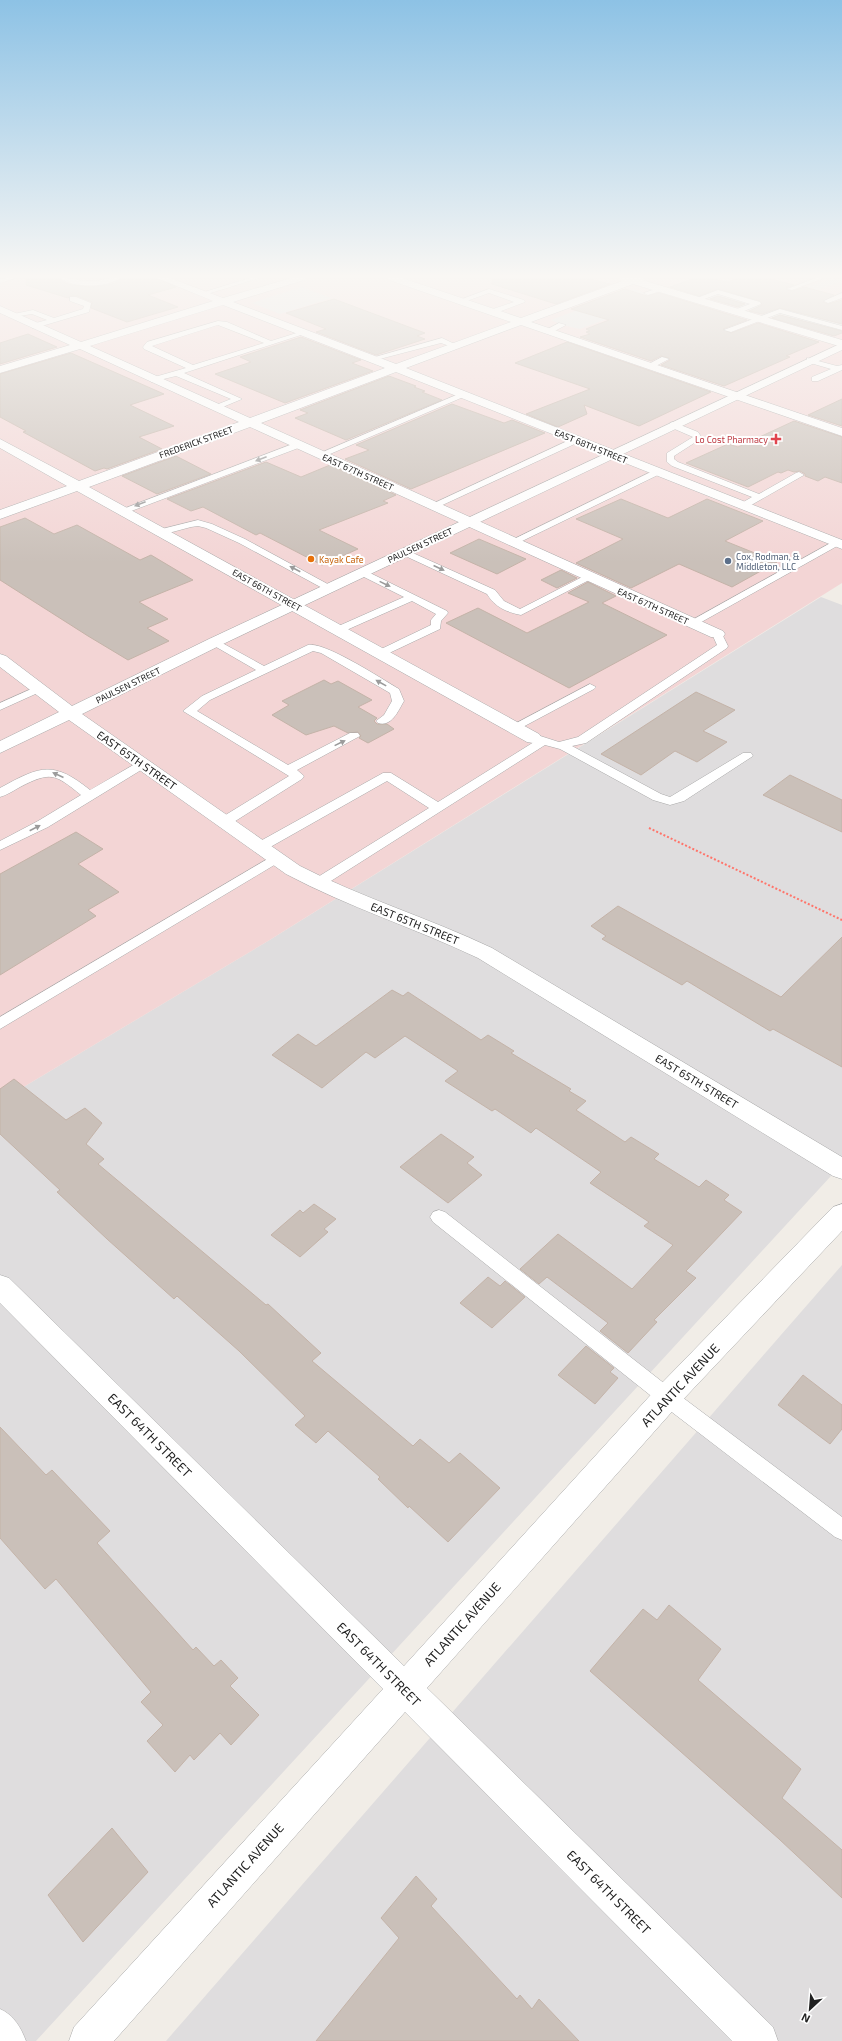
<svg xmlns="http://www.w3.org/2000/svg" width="842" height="2041" font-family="'Exo 2',sans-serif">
	<rect width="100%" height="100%" fill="#f1ede7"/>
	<g fill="#dfddde">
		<path d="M 821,597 L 842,605 L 842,1164 L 36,2041 L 0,2041 L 0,1101 L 268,941 Z"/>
		<path d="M 842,1265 L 842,2041 L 166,2041 Z"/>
	</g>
	<path fill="#f3d5d5" d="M 0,278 L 842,278 L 842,583 L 268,941 L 0,1101 Z"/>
	<g fill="#e1e1e1">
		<path d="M 833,278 L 842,279 L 842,281 L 818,290 L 807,287 Z"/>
		<path d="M 718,284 L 786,303 L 760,314 L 761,312 L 739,308 L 739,307 L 698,296 Z"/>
		<path d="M 301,287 L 331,298 L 280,314 L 252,303 Z"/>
		<path d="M 633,289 L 663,298 L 580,329 L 562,325 L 551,320 Z"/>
		<path d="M 789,304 L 842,319 L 842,333 L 761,315 Z"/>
	</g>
	<g fill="#cac0b9" stroke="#c4b3a8">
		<path d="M 27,278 L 59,278 L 65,283 L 72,285 L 90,287 L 108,285 L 115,283 L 121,278 L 156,278 L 176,287 L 148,295 L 178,307 L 127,322 L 91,308 L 92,302 L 77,296 L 70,296 L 68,298 L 26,285 Z"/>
		<path d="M 493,278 L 587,278 L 610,284 L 556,304 L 492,284 Z"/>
		<path d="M 695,278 L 709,278 L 727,282 L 740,278 L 767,278 L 794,285 L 786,288 L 787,290 L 793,291 L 804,287 L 834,295 L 823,302 L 828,304 L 842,300 L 842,324 L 780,308 L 762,314 L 749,311 L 762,305 L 760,301 L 718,289 L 699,296 L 670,287 Z"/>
		<path d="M 625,289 L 647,296 L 659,293 L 747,320 L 723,329 L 731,333 L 758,323 L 819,342 L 786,356 L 790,357 L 724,386 L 661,365 L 670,360 L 669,358 L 661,356 L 651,361 L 580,337 L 590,334 L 586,332 L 590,331 L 586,329 L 609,320 L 571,309 Z"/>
		<path d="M 718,296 L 745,304 L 738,307 L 710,299 Z"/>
		<path d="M 334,299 L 425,333 L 417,336 L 425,339 L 376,355 L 316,332 L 326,329 L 286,313 Z"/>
		<path d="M 780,315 L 842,331 L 842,333 L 834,336 L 772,318 Z"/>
		<path d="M 28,334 L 57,347 L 0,364 L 0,343 Z"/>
		<path d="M 301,337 L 361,360 L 352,363 L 373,371 L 285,403 L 215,374 L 251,362 L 240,357 Z"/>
		<path d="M 567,342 L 711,392 L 639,426 L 584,405 L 587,414 L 558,427 L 526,414 L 590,389 L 515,363 Z"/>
		<path d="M 71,353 L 164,394 L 130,405 L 174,426 L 139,437 L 162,449 L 107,469 L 104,468 L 95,471 L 23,432 L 26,431 L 0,417 L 0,374 Z"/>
		<path d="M 389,376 L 416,386 L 414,387 L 425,391 L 422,392 L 442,400 L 346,440 L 295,418 L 308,413 L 300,410 Z"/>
		<path d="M 842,399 L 842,426 L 808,415 Z"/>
		<path d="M 452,404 L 504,423 L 512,420 L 545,433 L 411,489 L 345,459 L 369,450 L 356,445 Z"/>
		<path d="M 794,421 L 842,437 L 842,483 L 825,477 L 818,481 L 805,476 L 805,474 L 800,471 L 794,472 L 788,470 L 781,473 L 778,472 L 748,487 L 686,463 L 728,444 L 738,447 Z"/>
		<path d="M 176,456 L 211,474 L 157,494 L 122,476 Z"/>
		<path d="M 266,462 L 301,477 L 330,465 L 396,495 L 383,501 L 388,503 L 319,530 L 358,549 L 322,565 L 260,533 L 256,535 L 203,507 L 191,511 L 167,499 Z"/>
		<path d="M 621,499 L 668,518 L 707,499 L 763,521 L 725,541 L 777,562 L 732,587 L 679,564 L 631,588 L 576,563 L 623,539 L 576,519 Z"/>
		<path d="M 25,518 L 54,534 L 77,525 L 140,560 L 151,555 L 193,580 L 139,602 L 168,619 L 147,628 L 169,641 L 128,660 L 88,636 L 0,580 L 0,527 Z"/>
		<path d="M 479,539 L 526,559 L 497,574 L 450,553 Z"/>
		<path d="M 561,570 L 577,578 L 557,588 L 541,580 Z"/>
		<path d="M 588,582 L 616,596 L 602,603 L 667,635 L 569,688 L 446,623 L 478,608 L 527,633 L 589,602 L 568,593 Z"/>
		<path d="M 324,680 L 331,684 L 338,681 L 372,700 L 358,707 L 377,718 L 374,721 L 377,724 L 387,724 L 394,729 L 368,743 L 359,738 L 361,736 L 358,732 L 348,733 L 334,726 L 306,735 L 272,715 L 289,705 L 282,701 Z"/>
		<path d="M 696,692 L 735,710 L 703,731 L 727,742 L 697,762 L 675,751 L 641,775 L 601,754 Z"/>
		<path d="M 790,775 L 842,800 L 842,832 L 763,795 Z"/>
		<path d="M 76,832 L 103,849 L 78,864 L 119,892 L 88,910 L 96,916 L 0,975 L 0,874 Z"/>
		<path d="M 618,906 L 781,997 L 842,937 L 842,1067 L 773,1029 L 770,1031 L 687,981 L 682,985 L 602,939 L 606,936 L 591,926 Z"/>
		<path d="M 392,990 L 403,996 L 408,992 L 481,1040 L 488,1035 L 514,1051 L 511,1053 L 571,1089 L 569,1091 L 586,1101 L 576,1110 L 625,1142 L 631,1137 L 659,1154 L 654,1159 L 699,1187 L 706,1180 L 729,1195 L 724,1200 L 742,1212 L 686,1271 L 696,1278 L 654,1320 L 657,1322 L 628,1353 L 600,1331 L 608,1323 L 547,1277 L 539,1284 L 520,1269 L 558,1234 L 632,1289 L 673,1245 L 644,1226 L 649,1222 L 590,1183 L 601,1172 L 536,1128 L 531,1133 L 495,1109 L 492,1111 L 445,1081 L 458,1071 L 405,1036 L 375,1058 L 366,1052 L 322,1088 L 272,1055 L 298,1034 L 316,1046 Z"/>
		<path d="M 14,1079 L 66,1120 L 85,1108 L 102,1123 L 86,1144 L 104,1159 L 98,1164 L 266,1305 L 268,1304 L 321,1353 L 312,1361 L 413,1446 L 420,1439 L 449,1463 L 460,1453 L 500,1488 L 448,1542 L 409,1506 L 408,1508 L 378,1479 L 380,1477 L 328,1431 L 316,1443 L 295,1425 L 305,1416 L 239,1351 L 177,1296 L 174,1299 L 107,1239 L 57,1192 L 60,1190 L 0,1134 L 0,1089 Z"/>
		<path d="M 441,1134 L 474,1157 L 467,1163 L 482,1175 L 448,1203 L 400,1167 Z"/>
		<path d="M 314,1204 L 336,1219 L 324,1229 L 328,1232 L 300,1257 L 271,1235 L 300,1210 L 303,1213 Z"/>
		<path d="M 488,1277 L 500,1286 L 505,1281 L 525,1297 L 492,1328 L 460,1303 Z"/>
		<path d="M 586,1346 L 614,1368 L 610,1372 L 618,1378 L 595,1404 L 558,1375 Z"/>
		<path d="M 803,1375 L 842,1405 L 842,1429 L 830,1444 L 778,1405 Z"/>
		<path d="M 0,1427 L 46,1475 L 52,1470 L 110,1531 L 97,1543 L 193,1650 L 196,1647 L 214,1666 L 221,1660 L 238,1678 L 230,1686 L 259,1715 L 231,1745 L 220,1733 L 194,1760 L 190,1755 L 175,1772 L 147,1741 L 163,1725 L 141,1702 L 151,1692 L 56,1579 L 45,1589 L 0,1538 Z"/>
		<path d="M 669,1605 L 721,1649 L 698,1680 L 801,1769 L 782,1798 L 842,1850 L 842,1898 L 779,1839 L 590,1671 L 643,1609 L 657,1620 Z"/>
		<path d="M 112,1828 L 148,1872 L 83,1942 L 48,1895 Z"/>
		<path d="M 416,1876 L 437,1899 L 431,1906 L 517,1999 L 520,1995 L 532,2009 L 539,1999 L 579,2041 L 316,2041 L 399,1938 L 381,1918 Z"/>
	</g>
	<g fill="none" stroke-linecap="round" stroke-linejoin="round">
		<defs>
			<g id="service">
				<path d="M 6,278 L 16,278 L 0,283 L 0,279 Z"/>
				<path d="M 60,278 C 69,277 78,281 88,281 C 99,282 110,277 120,278 C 108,288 72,288 60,278 Z"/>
				<path d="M 250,278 L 259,278 L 204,295 L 198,294 Z"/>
				<path d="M 816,278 L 824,278 L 792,290 L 787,289 Z"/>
				<path d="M 662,287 L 664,288 L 664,290 L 648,295 L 644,293 Z"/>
				<path d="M 489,289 L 524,300 L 525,302 L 493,314 L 489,312 L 490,310 L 514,302 L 489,293 L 461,303 L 457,301 Z"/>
				<path d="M 718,290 L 760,302 L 761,304 L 737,314 L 734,314 L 734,310 L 750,304 L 718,294 L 696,302 L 692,300 Z"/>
				<path d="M 842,293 L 842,298 L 828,303 L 824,301 Z"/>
				<path d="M 70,297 L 76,297 L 91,303 L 89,312 L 35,328 L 32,328 L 32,324 L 47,320 L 32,314 L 13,317 L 9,315 L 33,310 L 54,318 L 83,309 L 84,306 L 70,301 Z"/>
				<path d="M 780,309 L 842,326 L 842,330 L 780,313 L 731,332 L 724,330 Z"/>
				<path d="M 218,321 L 227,322 L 271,341 L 303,331 L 307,333 L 184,373 L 242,399 L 218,409 L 211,407 L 231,399 L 176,376 L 151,382 L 151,378 L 186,368 L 144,349 L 143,347 L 147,342 ZM 218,325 L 264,343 L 193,365 L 152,346 Z"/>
				<path d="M 559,323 L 566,325 L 551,333 L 544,331 Z"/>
				<path d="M 442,338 L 459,346 L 455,348 L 441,343 L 372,361 L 368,359 Z"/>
				<path d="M 662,357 L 669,359 L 654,367 L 647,365 Z"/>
				<path d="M 807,358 L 837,366 L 842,365 L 842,370 L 818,381 L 812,381 L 812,377 L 831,369 L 807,362 Z"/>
				<path d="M 461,393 L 468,395 L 323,457 L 317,457 L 316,455 Z"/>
				<path d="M 673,422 L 698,432 L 702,438 L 674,456 L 674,459 L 678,462 L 759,494 L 796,473 L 799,472 L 804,475 L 746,508 L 740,508 L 740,504 L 752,497 L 672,466 L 667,462 L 667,453 L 693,437 L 670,427 L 670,423 Z"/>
				<path d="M 576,437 L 580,440 L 579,442 L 436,508 L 433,509 L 428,506 Z"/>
				<path d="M 298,442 L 302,445 L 301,447 L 126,513 L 123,514 L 118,511 Z"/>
				<path d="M 657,469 L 661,472 L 660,474 L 516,544 L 513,545 L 508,542 Z"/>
				<path d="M 198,520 L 212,524 L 245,539 L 335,588 L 330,591 L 326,590 L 239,543 L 206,528 L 198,526 L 191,527 L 161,535 L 156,532 L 158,530 Z"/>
				<path d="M 836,540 L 839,541 L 839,545 L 696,625 L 688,625 L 687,623 Z"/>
				<path d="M 404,549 L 495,590 L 504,601 L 520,609 L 586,575 L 590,574 L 595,577 L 521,615 C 506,612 495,607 487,594 L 401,554 L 399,552 Z"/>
				<path d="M 362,569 L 447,611 L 448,613 L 441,621 L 440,629 L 385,655 L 377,655 L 376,653 L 377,651 L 431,625 L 431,620 L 436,614 L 412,601 L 342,632 L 334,632 L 333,630 L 334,628 L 404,597 L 358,574 L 357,572 Z"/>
				<path d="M 717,631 L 721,632 L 728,646 L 727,648 L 586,743 L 572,746 L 661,794 L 670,797 L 743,753 L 751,753 L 753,756 L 684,801 L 670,805 L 653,800 L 560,749 L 545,745 L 323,886 L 313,886 L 311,883 L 313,880 L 429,808 L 387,781 L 265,850 L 260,851 L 253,847 L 255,844 L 383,773 L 391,773 L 438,802 L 534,742 L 528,738 L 530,735 L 534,734 L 559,742 L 578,737 L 717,645 L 712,634 Z"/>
				<path d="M 215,639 L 264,666 L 308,645 C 324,641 382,679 399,689 L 404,701 C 398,711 392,727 378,723 L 376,721 L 384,715 L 392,701 L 390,693 L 321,653 L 313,651 L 210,700 L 197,711 L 288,765 L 350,733 L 358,733 L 360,736 L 297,770 L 304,776 L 302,779 L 229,825 L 219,825 L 218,822 L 219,819 L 289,776 L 183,711 L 202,696 L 256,670 L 211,644 L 210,642 Z"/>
				<path d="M 590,684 L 596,687 L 594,689 L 519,729 L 515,731 L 509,727 Z"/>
				<path d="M 38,686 L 42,687 L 44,689 L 42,691 L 0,710 L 0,703 Z"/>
				<path d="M 142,760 L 146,761 L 148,764 L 146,767 L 48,827 L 0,850 L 0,841 L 38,821 L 81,795 C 55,774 51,771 20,787 C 13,791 7,795 0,797 L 0,788 C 40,766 53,760 90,790 Z"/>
				<path d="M 276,854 L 281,855 L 283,858 L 281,861 L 0,1029 L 0,1017 Z"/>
				<path d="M 439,1210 L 445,1212 L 674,1391 L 842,1517 L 842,1540 L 835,1537 L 660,1403 L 433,1222 L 430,1217 L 433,1212 Z"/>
				<path d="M 0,2009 C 14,2015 21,2028 26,2041 L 0,2041 Z"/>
			</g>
			<g id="minor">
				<path d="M 157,278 L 170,278 L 223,298 L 291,278 L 305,278 L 304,280 L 233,302 L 396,364 L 511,322 L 389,280 L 388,278 L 402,278 L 521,318 L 622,281 L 619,278 L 644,278 L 642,280 L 842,340 L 842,347 L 633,284 L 531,322 L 842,428 L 842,436 L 521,325 L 406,368 L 842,540 L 842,549 L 396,372 L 261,423 L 723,631 L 725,634 L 723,637 L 711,637 L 250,427 L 89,487 L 539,734 L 542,738 L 539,742 L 533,743 L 527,742 L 77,491 L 0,519 L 0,510 L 67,486 L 0,448 L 0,439 L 79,481 L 239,422 L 80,349 L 0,373 L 0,366 L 70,345 L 0,313 L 0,306 L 81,342 L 213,301 ZM 223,305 L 385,368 L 250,418 L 90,346 Z"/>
				<path d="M 842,1204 L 842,1231 L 677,1406 L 427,1688 L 773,2027 L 778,2041 L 732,2041 L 405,1712 L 114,2041 L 69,2041 L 74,2027 L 383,1689 L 0,1303 L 0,1275 L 9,1278 L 404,1666 L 657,1388 L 833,1207 Z"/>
			</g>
			<path id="tertiary" d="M 842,343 L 842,350 L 221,645 L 82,714 L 300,866 C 362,898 429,918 492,948 L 842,1157 L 842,1179 L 833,1176 L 478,958 C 415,928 348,907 286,874 L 69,720 L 0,753 L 0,741 L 59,712 L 0,667 L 0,654 L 6,656 L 72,706 L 209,639 Z"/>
		</defs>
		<use href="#service" stroke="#a8a8a8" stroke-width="1"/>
		<use href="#minor" stroke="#a8a8a8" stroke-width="1"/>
		<use href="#tertiary" stroke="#a8a8a8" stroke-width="1"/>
		<path stroke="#ff746a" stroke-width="2" stroke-dasharray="2 2" stroke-linecap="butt" d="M 649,828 L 842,920"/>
		<use href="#service" fill="#fff" fill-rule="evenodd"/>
		<use href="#minor" fill="#fff" fill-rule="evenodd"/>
		<use href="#tertiary" fill="#fff" fill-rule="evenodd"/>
	</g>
	<defs><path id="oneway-solid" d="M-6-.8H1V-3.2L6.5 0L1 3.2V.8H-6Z"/></defs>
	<g fill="#9b9b9b">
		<use href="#oneway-solid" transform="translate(261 459) rotate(159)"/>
		<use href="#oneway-solid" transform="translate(140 504) rotate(159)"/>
		<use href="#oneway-solid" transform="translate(439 568) rotate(25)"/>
		<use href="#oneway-solid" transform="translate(295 569) rotate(-152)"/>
		<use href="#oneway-solid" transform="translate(385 584) rotate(26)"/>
		<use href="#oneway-solid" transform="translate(381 683) rotate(-151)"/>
		<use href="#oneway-solid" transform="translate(340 743) rotate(-26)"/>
		<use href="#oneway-solid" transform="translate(58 775) rotate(-156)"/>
		<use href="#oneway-solid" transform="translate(35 828) rotate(-27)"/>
	</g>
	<linearGradient id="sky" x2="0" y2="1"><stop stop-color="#8dc2e5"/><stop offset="0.49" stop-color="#f9f7f4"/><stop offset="1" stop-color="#f9f7f4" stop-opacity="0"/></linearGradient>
	<rect width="842" height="563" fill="url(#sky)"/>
	<path fill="#e0444e" stroke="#fff" stroke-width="1.5" d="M774 433h4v4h4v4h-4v4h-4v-4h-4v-4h4z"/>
	<circle fill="#e8710a" stroke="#fff" stroke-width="1.5" cx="311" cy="559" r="4"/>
	<circle fill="#5c6f8a" stroke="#fff" stroke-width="1.5" cx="728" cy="561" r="4"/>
	<g text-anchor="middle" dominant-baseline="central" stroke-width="4" stroke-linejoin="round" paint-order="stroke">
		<g font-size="9" fill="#be3a42" stroke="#fff" text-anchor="end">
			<text x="768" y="439">Lo Cost Pharmacy</text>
		</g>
		<g font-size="9" fill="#212121" stroke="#fff">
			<text transform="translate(196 442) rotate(-20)">FREDERICK STREET</text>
			<text transform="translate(591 446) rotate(22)">EAST 68TH STREET</text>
			<text transform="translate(358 472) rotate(24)">EAST 67TH STREET</text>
			<text transform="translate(420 545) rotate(-25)">PAULSEN STREET</text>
			<text transform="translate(267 590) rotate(29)">EAST 66TH STREET</text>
			<text transform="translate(653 606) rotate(24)">EAST 67TH STREET</text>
			<text transform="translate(128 685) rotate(-26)">PAULSEN STREET</text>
		</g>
		<g font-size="9" fill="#4e5e75" stroke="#fff" text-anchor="start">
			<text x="736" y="556">Cox, Rodman, &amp;<tspan x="736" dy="10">Middleton, LLC</tspan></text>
		</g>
		<g font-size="9" fill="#c56008" stroke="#fff" text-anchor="start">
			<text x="319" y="559">Kayak Cafe</text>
		</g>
		<g font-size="11" fill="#212121" stroke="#fff">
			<text transform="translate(137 760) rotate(35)">EAST 65TH STREET</text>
			<text transform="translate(415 923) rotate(22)">EAST 65TH STREET</text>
			<text transform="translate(697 1081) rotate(31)">EAST 65TH STREET</text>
		</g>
		<g font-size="13" fill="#212121" stroke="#fff">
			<text transform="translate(680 1385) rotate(-47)">ATLANTIC AVENUE</text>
			<text transform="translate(150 1435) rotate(45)">EAST 64TH STREET</text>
			<text transform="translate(462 1624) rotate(-48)">ATLANTIC AVENUE</text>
			<text transform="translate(379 1664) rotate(45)">EAST 64TH STREET</text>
			<text transform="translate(245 1865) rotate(-48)">ATLANTIC AVENUE</text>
			<text transform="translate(609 1892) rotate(45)">EAST 64TH STREET</text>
		</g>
	</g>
	<g transform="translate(810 2009) rotate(206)" stroke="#ffffff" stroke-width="3" paint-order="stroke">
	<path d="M0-3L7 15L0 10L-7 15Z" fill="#212121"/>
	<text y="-6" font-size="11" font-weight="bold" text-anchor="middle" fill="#212121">N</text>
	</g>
</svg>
